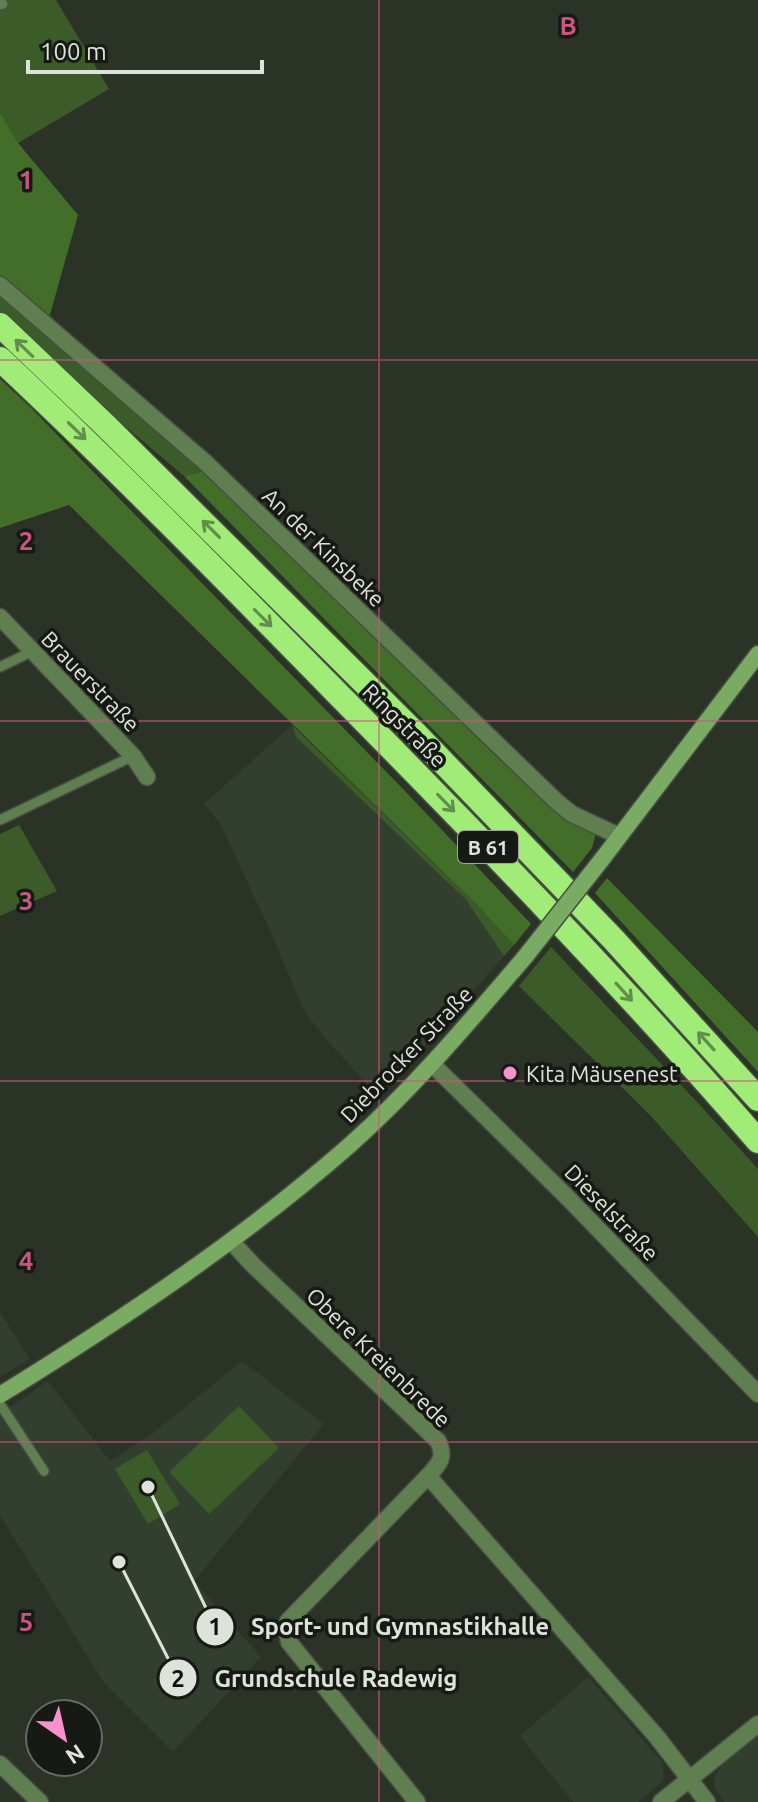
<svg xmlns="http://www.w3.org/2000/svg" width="758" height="1802" font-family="Ubuntu,sans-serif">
	<rect width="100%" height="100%" fill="#2b3327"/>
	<g fill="#323e2e">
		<path d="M 292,725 L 296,737 L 466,900 L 504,956 L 437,1033 L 377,1095 L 325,1038 L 304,1011 L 271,933 L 220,823 L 204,804 Z"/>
		<path d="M 0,1312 L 30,1359 L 0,1377 Z"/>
		<path d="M 242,1361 L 324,1424 L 194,1581 L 261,1657 L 173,1752 L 104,1683 L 0,1515 L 0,1414 L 48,1381 L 110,1461 L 152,1434 Z"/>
		<path d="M 588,1677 L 663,1763 L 663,1781 L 638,1802 L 573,1802 L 520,1736 Z"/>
		<path d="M 758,1736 L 758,1802 L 724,1802 L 714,1787 L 715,1776 L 721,1765 Z"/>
	</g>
	<g fill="#3b5c28">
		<path d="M 5,0 L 56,0 L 109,89 L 18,143 L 0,112 L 0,8 L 2,2 Z"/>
		<path d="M 0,294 L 205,471 L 184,476 L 118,420 L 0,311 Z"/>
		<path d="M 292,725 L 479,907 L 514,945 L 504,956 L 466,900 L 296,737 Z"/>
		<path d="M 19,825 L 57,891 L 0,916 L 0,834 Z"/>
		<path d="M 551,947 L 698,1103 L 758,1169 L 758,1237 L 650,1115 L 519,986 Z"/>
		<path d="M 239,1406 L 279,1448 L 209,1514 L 169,1472 Z"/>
		<path d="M 147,1450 L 180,1504 L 148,1524 L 115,1469 Z"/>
	</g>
	<g fill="#436e2a">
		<path d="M 0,112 L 18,143 L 78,215 L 49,318 L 0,275 Z"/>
		<path d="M 0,379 L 30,407 L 404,790 L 531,924 L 514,945 L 479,907 L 69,505 L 0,528 Z"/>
		<path d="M 205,471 L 500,760 L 570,820 L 596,833 L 592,848 L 573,872 L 184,476 Z"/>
		<path d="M 607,878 L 758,1032 L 758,1072 L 595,893 Z"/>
	</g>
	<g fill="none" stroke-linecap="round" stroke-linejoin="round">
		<defs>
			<g id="lane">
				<path d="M 0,5 L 3,4"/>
				<path d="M 0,667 L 33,651"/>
				<path d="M 0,820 L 133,756"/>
				<path d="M 0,1404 L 44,1471"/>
			</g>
			<g id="street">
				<path d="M 0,285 L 206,463 L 556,801 L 572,814 L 619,836"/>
				<path d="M 0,617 L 133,756 L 147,777"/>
				<path d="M 432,1064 L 566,1196 L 758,1394"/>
				<path d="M 231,1241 L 252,1264 L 438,1441 C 446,1458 439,1464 428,1476 L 657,1737 L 707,1802"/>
				<path d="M 0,1764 L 40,1802"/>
				<path d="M 417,1802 L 289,1642 L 287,1631 L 288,1621 L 428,1476"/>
				<path d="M 661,1802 L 758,1724"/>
			</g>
			<g id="secondary">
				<path d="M 603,858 L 758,654"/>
				<path d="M 0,1395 C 123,1319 243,1239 351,1144 C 415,1087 470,1021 525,957"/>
			</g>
			<g id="highway">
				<path d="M 0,325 L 105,425 L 416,734 L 614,940 L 758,1099"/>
				<path d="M 0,359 C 113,465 222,576 331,687 C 477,835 622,984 758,1141"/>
			</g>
		</defs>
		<use href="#lane" stroke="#474f44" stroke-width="12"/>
		<use href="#street" stroke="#474f44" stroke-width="19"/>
		<use href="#secondary" stroke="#474f44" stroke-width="19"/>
		<use href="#highway" stroke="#474f44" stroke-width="27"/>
		<use href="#lane" stroke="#607f51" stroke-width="9"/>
		<use href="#street" stroke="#607f51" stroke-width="16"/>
		<use href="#secondary" stroke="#7aab62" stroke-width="16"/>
		<use href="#highway" stroke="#a0ec77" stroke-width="24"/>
		<defs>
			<path id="secondary-bridge" d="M 525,957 L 603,858"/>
		</defs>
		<use href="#secondary-bridge" stroke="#474f44" stroke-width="19" stroke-linecap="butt"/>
		<use href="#secondary-bridge" stroke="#7aab62" stroke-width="16"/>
	</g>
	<defs><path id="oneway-shaft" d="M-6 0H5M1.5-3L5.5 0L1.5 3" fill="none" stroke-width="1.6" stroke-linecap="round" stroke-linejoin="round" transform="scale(2)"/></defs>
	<g stroke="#628d4a">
		<use href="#oneway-shaft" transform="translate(24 348) rotate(-136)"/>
		<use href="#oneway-shaft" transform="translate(77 431) rotate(44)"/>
		<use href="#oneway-shaft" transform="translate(211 529) rotate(-135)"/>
		<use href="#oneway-shaft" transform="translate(263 618) rotate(45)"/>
		<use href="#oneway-shaft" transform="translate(446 803) rotate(46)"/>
		<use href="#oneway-shaft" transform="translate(624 992) rotate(48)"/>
		<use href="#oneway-shaft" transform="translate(706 1041) rotate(-132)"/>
	</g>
	<path fill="none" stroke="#ca5581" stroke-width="2" stroke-opacity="0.55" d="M 379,0 L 379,1802M 0,360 L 758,360M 0,721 L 758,721M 0,1081 L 758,1081M 0,1442 L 758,1442"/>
	<circle fill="#f890cb" stroke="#161914" stroke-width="3" cx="510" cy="1073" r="8"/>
	<g text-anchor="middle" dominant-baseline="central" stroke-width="7" stroke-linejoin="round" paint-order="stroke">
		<rect fill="#161914" stroke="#a1a69f" stroke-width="2" x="458" y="831" width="60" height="32" rx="6"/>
		<g font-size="20" font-weight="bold" fill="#dde2da">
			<text x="488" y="847">B 61</text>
		</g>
		<g font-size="22" fill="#dde2da" stroke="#161914">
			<text transform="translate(324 547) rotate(44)">An der Kinsbeke</text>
			<text transform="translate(91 681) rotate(46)">Brauerstraße</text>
			<text transform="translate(405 725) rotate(45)">Ringstraße</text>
			<text transform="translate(406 1054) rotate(-46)">Diebrocker Straße</text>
			<text transform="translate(612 1212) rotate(46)">Dieselstraße</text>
			<text transform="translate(379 1357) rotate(44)">Obere Kreienbrede</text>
		</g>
		<g font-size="22" fill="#dde2da" stroke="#161914" text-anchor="start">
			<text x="526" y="1073">Kita Mäusenest</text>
		</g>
	</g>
	<g font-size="26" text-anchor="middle" font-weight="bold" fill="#ca5581" stroke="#161914" stroke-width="7" stroke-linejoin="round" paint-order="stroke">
		<text x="568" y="35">B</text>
		<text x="26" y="189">1</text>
		<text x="26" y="550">2</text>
		<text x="26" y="910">3</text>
		<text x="26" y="1270">4</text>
		<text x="26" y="1631">5</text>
	</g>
	<path fill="none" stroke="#dde2da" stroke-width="3" d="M148 1487L215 1627M119 1562L178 1678"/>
	<g fill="#dde2da" stroke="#161914" stroke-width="3">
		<circle cx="148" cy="1487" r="8"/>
		<circle cx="119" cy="1562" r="8"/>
		<circle cx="215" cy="1627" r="20"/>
		<circle cx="178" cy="1678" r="20"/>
	</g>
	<g font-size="24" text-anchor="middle" font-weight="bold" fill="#111">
		<text x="215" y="1635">1</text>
		<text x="178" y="1687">2</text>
	</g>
	<g font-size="24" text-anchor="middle" font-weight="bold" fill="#dde2da" stroke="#161914" stroke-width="7" stroke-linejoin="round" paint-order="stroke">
		<text x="400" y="1635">Sport- und Gymnastikhalle</text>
		<text x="336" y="1687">Grundschule Radewig</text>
	</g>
	<g transform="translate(64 1738) rotate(146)"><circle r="38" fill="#161914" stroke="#666963" stroke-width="2"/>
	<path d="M0-6L14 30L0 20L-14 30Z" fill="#f890cb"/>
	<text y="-12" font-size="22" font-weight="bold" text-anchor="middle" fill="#dde2da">N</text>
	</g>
	<path d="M28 60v12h234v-12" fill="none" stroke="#dde2da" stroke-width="4"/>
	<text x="40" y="60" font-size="24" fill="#dde2da" stroke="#161914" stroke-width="6" paint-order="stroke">100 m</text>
</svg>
